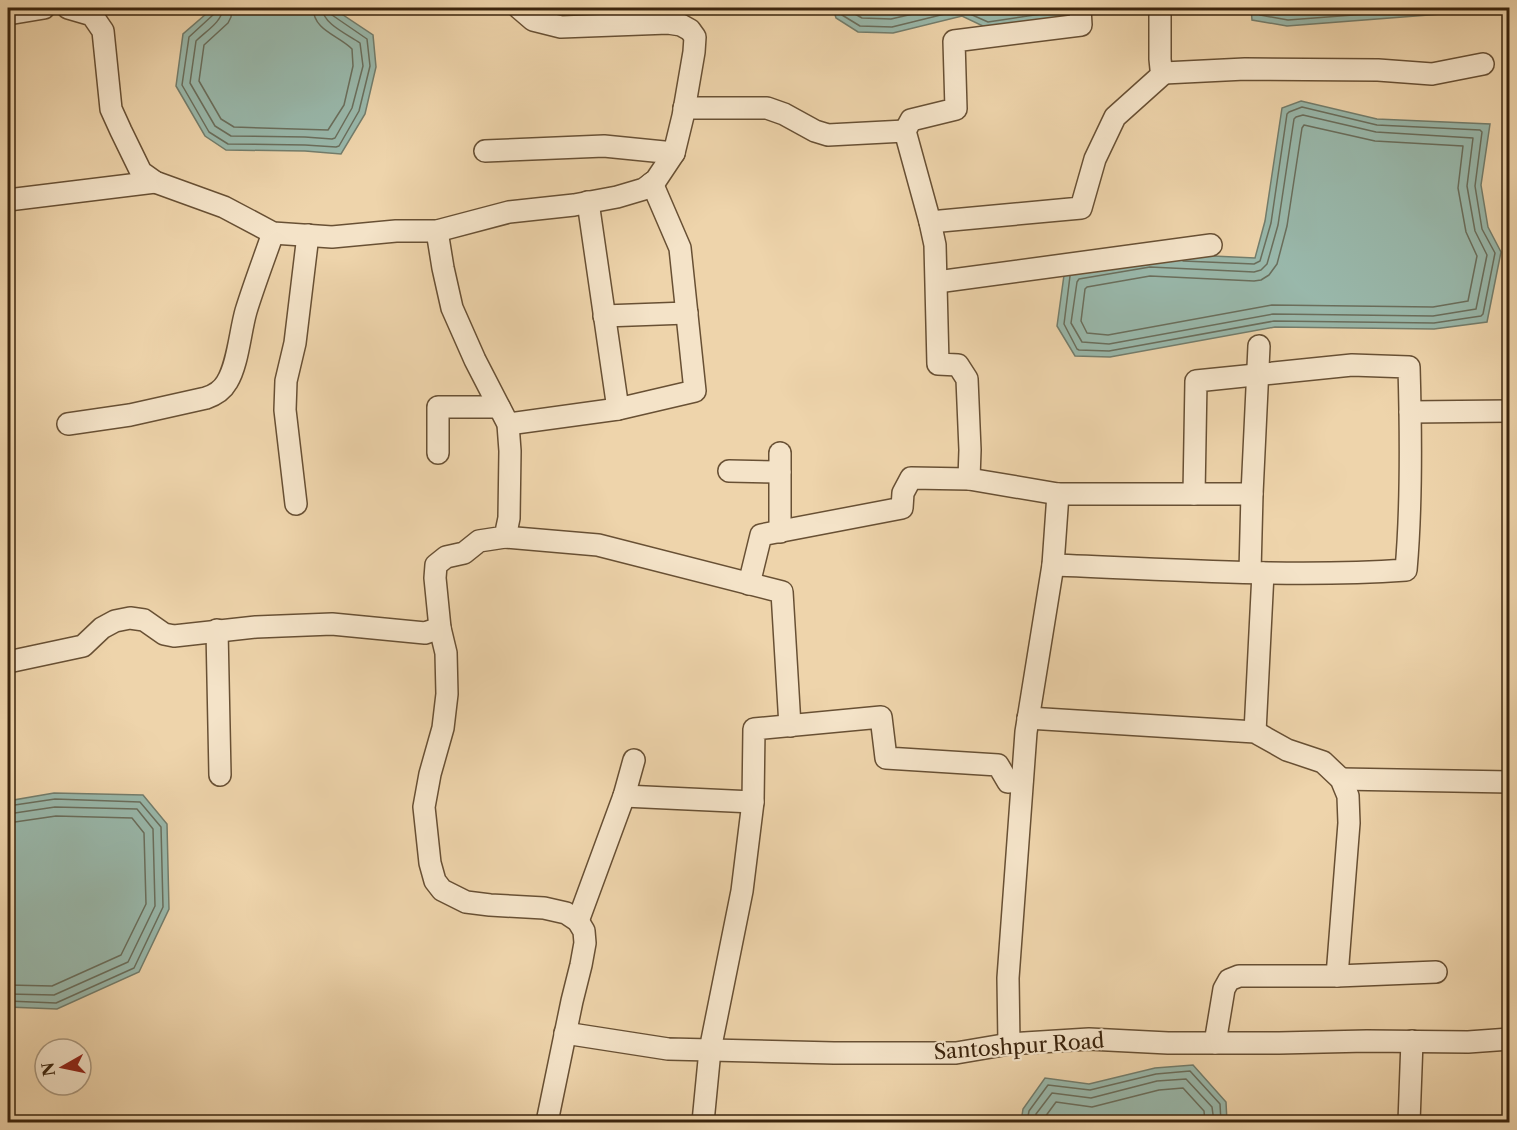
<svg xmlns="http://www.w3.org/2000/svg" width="1517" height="1130" font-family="'Libre Caslon Text',serif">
	<rect width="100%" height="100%" fill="#eed4ab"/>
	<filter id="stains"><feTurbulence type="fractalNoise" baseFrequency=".00333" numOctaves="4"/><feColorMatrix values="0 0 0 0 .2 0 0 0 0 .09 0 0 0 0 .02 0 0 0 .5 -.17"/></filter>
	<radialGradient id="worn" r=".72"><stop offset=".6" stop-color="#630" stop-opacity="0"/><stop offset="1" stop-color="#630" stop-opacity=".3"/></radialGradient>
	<g fill="#99b8ab" stroke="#737d6c" stroke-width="1.5">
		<path d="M 213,8 L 326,8 L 334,9 L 373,35 L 376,67 L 365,114 L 341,154 L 305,151 L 226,150 L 205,136 L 176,86 L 183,34 Z"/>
		<path d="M 833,8 L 1076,8 L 1076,15 L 987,28 L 962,16 L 893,33 L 858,32 L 836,18 Z"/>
		<path d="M 1251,8 L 1441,8 L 1441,14 L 1287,26 L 1252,20 Z"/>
		<path d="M 1301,101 L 1377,119 L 1490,124 L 1481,185 L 1488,227 L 1501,252 L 1487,322 L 1434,329 L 1275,327 L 1110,357 L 1075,356 L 1057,326 L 1065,268 L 1149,253 L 1255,258 L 1265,221 L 1282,108 Z"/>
		<path d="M 54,793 L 143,795 L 167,824 L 169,909 L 139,972 L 57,1009 L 8,1007 L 8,801 Z"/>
		<path d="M 1193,1065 L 1226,1102 L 1227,1122 L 1021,1122 L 1023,1109 L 1045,1078 L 1089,1084 L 1155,1068 Z"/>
	</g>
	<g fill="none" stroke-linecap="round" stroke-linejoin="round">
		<g stroke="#6a6e5c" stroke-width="1.5">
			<path d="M 216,8 L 214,14 L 189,37 L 182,85 L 209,132 L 228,144 L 305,145 L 336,147 L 339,146 L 359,111 L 370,66 L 367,39 L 332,15 L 329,8"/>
			<path d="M 223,8 C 222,22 206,31 196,41 L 190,83 L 215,126 L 231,136 L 305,137 L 332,139 L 335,138 L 352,108 L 363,66 L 360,43 C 347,34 323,24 322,8"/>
			<path d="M 232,8 L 231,17 L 228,23 L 204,45 L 199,81 L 221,119 L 234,127 L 328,130 L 344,105 L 353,66 L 352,49 C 338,35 314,31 313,8"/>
			<path d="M 839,8 L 842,15 L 860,26 L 892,27 L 961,10 L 988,22 L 1068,10"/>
			<path d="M 847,8 L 848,10 L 862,18 L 891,19 L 939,8"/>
			<path d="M 1257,8 L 1258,13 L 1260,15 L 1288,20 L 1432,9 L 1435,8"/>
			<path d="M 1265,8 L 1267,9 L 1288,12 L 1350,8"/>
			<path d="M 1303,115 L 1376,132 L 1473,138 L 1467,186 L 1475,231 L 1487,255 L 1476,309 L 1433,316 L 1273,314 L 1109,344 L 1082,342 L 1071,323 L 1077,282 L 1079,279 L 1150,267 L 1254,272 L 1261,270 L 1267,264 L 1278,225 L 1294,119 L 1296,117 Z"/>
			<path d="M 1304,125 L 1375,141 L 1463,146 L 1458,188 L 1466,232 L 1477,256 L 1468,301 L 1433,307 L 1272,305 L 1108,335 L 1087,333 L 1081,321 L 1085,289 L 1087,287 L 1150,276 L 1254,281 L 1261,280 L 1269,275 L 1277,264 L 1287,226 L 1302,128 Z"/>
			<path d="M 1070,276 L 1064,324 L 1077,349 L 1079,350 L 1109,351 L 1274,321 L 1434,323 L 1481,316 L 1483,314 L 1495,253 L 1482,229 L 1475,186 L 1482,132 L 1480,130 L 1377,125 L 1302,107 L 1289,112 L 1287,114 L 1271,223 L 1260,261 L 1254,264 L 1183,261"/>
			<path d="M 8,806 L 55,799 L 140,802 L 161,827 L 163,907 L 134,968 L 56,1003 L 8,1001"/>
			<path d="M 8,814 L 55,807 L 137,809 L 153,829 L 155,906 L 128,962 L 54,995 L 8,994"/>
			<path d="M 8,823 L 56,816 L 132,818 L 144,833 L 146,904 L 121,955 L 52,986 L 8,985"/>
			<path d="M 1027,1122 L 1029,1111 L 1048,1085 L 1090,1090 L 1156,1074 L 1190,1071 L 1220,1104 L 1221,1122"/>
			<path d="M 1035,1122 L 1036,1114 L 1052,1093 L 1091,1098 L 1157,1081 L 1186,1079 L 1212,1107 L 1214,1122"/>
			<path d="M 1044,1122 L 1045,1117 L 1056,1102 L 1092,1107 L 1159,1090 L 1183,1088 L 1204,1111 L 1205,1122"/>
		</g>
		<defs>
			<g id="minor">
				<path d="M 68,8 L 92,15 L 103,31 L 111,109 L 121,131 L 141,172 L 155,182 L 224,207 L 273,233 L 332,237 L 396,231 L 437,231 L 509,212 L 574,205 L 617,197 L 644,189 L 656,180 L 674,153 L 683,116 L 694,52 L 695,37 L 690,30 L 681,25 L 668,23 L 561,27 L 533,20 L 519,8"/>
				<path d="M 1080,8 L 1081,25 L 954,41 L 956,109 L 911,120 L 905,131 L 930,222 L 935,245 L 938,364 L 958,365 L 967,379 L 970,450 L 969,479 L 1058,494 L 1252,494"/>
				<path d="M 1160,8 L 1160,59 L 1161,69 L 1164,73 L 1245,69 L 1378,70 L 1432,74 L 1483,64"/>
				<path d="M 8,14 L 44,8"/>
				<path d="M 684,108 L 767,108 L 784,114 L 815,131 L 828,135 L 905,131"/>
				<path d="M 485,151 L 604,146 L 674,153"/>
				<path d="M 8,200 L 155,182"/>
				<path d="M 930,222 L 1081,208 L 1095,159 L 1115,117 L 1164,73"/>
				<path d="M 437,231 L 443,268 L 452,308 L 475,360 L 508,424 L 510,451 L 509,518 L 505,537 L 479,541 L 464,553 L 446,557 L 436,565 L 435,578 L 440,628 L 446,653 L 447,694 L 443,728 L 430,774 L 424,807 L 430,863 L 435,881 L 442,890 L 466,902 L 490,905 L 544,908 L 566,913 L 578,921 L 584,931 L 585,943 L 581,965 L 572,1001 L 547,1122"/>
				<path d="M 937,282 L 1211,245"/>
				<path d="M 604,316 L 687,313"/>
				<path d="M 618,409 L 695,391 L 680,248 L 652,183"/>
				<path d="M 1410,412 L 1510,411"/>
				<path d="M 68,424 L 130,415 L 206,398 C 215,395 222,391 227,382 C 238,364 240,332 246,311 C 254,285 264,259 273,233"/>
				<path d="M 508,424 L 618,409 L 588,202"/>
				<path d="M 438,453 L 438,407 L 499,407"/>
				<path d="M 780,453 L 780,532"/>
				<path d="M 729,471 L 780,472"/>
				<path d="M 296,504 L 285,410 L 286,381 L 295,343 L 308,235"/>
				<path d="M 505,537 L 598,545 L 782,592 L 790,726"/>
				<path d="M 1053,565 C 1170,569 1289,578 1406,570 C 1412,503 1411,434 1409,367 L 1352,365 L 1196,381 L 1194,494"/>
				<path d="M 1250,572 L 1252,494 L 1259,346"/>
				<path d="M 749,584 L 761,535 L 902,508 L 903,493 L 911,478 L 969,479"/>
				<path d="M 217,630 L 220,775"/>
				<path d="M 8,662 L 83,646 L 102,628 L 115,621 L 130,618 L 144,620 L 164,634 L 174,636 L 256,627 L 332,624 L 425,633 L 440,628"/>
				<path d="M 1028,718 L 1255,732 L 1287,750 L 1323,762 L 1341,779 L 1348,796 L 1349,823 L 1337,976"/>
				<path d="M 1255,732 L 1263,573"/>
				<path d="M 1341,779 L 1510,782"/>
				<path d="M 624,796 L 753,802"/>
				<path d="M 578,921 L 624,796 L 634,760"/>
				<path d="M 565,1033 L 668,1049 L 834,1053 L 956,1053 L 1009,1044 L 1089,1039 L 1168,1043 L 1279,1043 L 1367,1041 L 1468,1042 L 1510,1039"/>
				<path d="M 1215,1043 L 1224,989 L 1229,980 L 1239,976 L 1337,976 L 1436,972"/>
				<path d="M 1009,1044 L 1008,978 L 1026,732 L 1053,565 L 1058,494"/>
				<path d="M 703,1122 L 710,1050 L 742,891 L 753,802 L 754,729 L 881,717 L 886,758 L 998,765 L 1008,782 L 1022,781"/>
				<path d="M 1409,1122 L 1412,1041"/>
			</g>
		</defs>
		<use href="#minor" stroke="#685034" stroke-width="24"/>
		<use href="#minor" stroke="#f4e3c8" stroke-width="21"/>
	</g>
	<g text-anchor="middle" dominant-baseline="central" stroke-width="4.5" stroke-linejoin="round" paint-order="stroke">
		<g font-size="21" fill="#3b240d" stroke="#f4e3c8">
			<text transform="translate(1019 1046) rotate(-4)">Santoshpur Road</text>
		</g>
	</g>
	<rect width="1517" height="1130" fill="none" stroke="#eed4ab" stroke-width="30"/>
	<rect x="9" y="9" width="1499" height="1112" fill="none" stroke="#3b240d" stroke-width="3"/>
	<rect x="15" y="15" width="1487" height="1100" fill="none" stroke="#3b240d" stroke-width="1.5"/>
	<g transform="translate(63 1067) rotate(261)"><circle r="28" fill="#f4e3c8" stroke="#aa977d" stroke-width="1.5"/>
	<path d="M0-4.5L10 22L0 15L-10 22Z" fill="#8f2418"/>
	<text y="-9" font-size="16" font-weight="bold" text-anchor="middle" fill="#3b240d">N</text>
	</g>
	<rect width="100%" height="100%" filter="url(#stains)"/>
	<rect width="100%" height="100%" fill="url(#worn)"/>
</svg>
